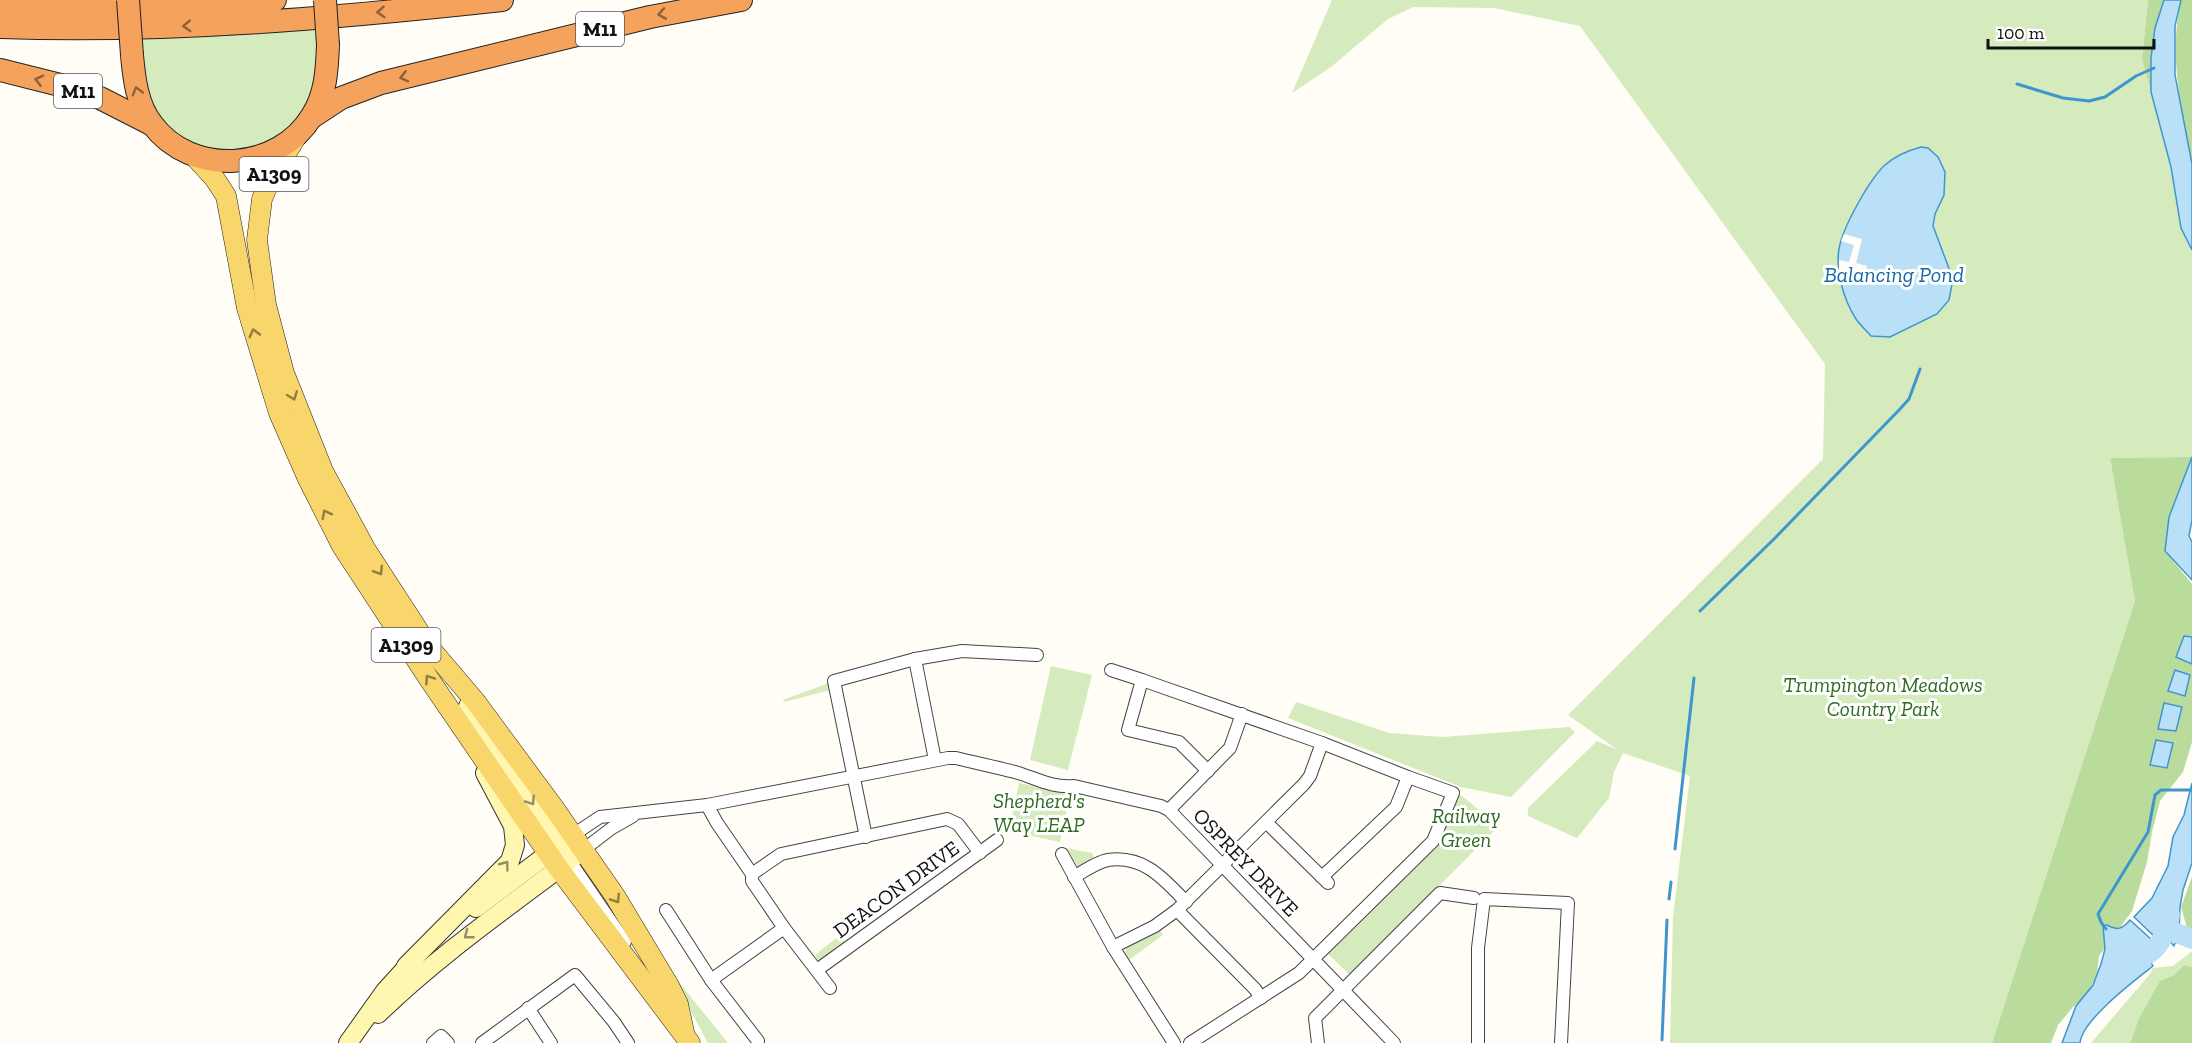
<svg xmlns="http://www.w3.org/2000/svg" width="2192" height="1043" font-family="'Zilla Slab',serif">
	<rect width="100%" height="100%" fill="#fffdf5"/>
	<g fill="#d5ebbd">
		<path d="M 1332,0 L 2148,0 L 2142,59 L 2171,167 L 2181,228 L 2192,251 L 2192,457 L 2110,458 L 2135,601 L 1992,1043 L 1670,1043 L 1673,917 L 1690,776 L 1623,753 L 1614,772 L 1609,798 L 1577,838 L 1528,816 L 1528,808 L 1597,741 L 1618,750 L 1568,715 L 1823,459 L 1825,364 L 1580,26 L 1494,8 L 1413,7 L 1388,19 L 1331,67 L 1292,93 Z"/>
		<path d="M 315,24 L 320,63 L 316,88 L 297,121 L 278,137 L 243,151 L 208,149 L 177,136 L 153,111 L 136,35 Z"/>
		<path d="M 1051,666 L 1092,675 L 1068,770 L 1030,760 Z"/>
		<path d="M 829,683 L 830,690 L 784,702 L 783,700 Z"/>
		<path d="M 1296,702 L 1389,733 L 1443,737 L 1569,727 L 1575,732 L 1511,797 L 1461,787 L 1288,718 Z"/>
		<path d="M 1019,783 L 1070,794 L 1060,842 L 1009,831 Z"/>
		<path d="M 1454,794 L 1462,796 L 1499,826 L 1350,975 L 1327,953 L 1437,842 Z"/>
		<path d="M 1066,848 L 1092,853 L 1095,861 L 1082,868 L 1077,866 Z"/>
		<path d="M 1160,930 L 1163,935 L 1129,960 L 1124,954 L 1127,947 Z"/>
		<path d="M 840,935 L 845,941 L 820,960 L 818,960 L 815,955 Z"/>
		<path d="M 2192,951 L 2192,967 L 2184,965 L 2174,975 L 2160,981 L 2139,1018 L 2130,1043 L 2091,1043 L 2150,974 L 2153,968 L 2173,966 Z"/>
		<path d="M 669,970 L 728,1043 L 708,1043 Z"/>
	</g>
	<g fill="#b9dc9c">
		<path d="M 2148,0 L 2164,0 C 2153,33 2151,58 2151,92 L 2142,59 Z"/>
		<path d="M 2181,0 L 2192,0 L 2192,164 C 2182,108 2168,58 2181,0 Z"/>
		<path d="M 2192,457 L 2169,517 L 2165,551 L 2192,584 L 2192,742 L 2183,772 L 2160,801 L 2152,832 L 2147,862 L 2132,911 L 2099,956 L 2097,975 L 2086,995 L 2073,1007 L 2058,1025 L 2051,1043 L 1992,1043 L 2135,601 L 2110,458 Z"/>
		<path d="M 2192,877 L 2192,931 L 2187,928 L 2181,907 Z"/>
		<path d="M 2184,965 L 2192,967 L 2192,1043 L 2130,1043 L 2139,1018 L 2160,981 L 2174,975 Z"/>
	</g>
	<g fill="#b9e0f7" stroke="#3f96cf" stroke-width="1.5">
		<path d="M 2164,0 L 2181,0 L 2175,26 L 2175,75 L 2192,164 L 2192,250 L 2181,228 L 2171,167 L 2151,92 L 2151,58 L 2155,28 Z"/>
		<path d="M 1921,147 L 1928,148 L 1938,157 L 1945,172 L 1944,195 L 1935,214 L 1933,226 L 1953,279 L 1949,300 L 1937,314 L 1890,337 L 1871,336 C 1866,330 1860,325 1856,319 C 1843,299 1834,267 1840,244 C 1844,228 1853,212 1861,198 C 1878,169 1888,156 1921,147 Z"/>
		<path d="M 2192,457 L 2192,520 L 2189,536 L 2192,542 L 2192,580 L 2165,551 L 2169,517 Z"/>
		<path d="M 2184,636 L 2192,637 L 2192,664 L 2176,657 Z"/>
		<path d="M 2175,670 L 2190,675 L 2185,696 L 2168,691 Z"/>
		<path d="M 2164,703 L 2182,707 L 2176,731 L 2158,729 Z"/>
		<path d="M 2156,740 L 2173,743 L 2167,768 L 2150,765 Z"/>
		<path d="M 2192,783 L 2192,863 L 2183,890 L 2180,907 L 2179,933 L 2174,946 L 2169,941 L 2163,941 L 2159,937 L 2159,934 L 2155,937 L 2134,917 L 2152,898 L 2168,866 L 2173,837 L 2184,815 Z"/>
		<path d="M 2130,920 L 2152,940 L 2145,949 L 2153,949 L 2149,959 L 2153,966 C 2134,981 2082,1020 2080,1043 L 2062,1043 L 2076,1006 L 2093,985 L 2101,964 L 2105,949 L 2103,926 L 2107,925 C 2118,931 2122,929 2130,920 Z"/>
	</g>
	<path fill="#fffdf5" d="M 1844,234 L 1862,239 L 1856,263 L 1867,266 L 1866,271 L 1873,272 L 1872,276 L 1839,269 L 1839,260 L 1849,262 L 1854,245 L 1841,241 Z"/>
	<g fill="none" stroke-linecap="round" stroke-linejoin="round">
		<g stroke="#3f96cf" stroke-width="3">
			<path d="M 2017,84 L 2063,98 L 2089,101 L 2105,97 L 2136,76 L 2154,68"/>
			<path d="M 1700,611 L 1775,538 L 1900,409 L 1909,399 L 1920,369"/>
			<path d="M 1675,849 L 1694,678"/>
			<path d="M 1669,899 L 1671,882"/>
			<path d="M 2106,929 L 2101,922 L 2098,914 L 2148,832 L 2155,795 L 2161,790 L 2192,790"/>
			<path d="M 1662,1040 L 1667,920"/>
		</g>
		<g stroke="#b9e0f7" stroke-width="20">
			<path d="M 2167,929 L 2192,939"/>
			<path d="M 2132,961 C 2137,958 2141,957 2146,955 C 2160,948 2167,930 2170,915"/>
		</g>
		<defs>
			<g id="street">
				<path d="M 915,659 L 962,651 L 1037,655"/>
				<path d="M 1111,670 L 1142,680"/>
				<path d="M 1208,771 L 1179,742 L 1128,730 L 1142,680 L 1322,743 L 1408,777 L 1396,807 L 1322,877"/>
				<path d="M 707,805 L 717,823 L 752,874 L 752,881 L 784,928 L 830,988"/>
				<path d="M 1169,810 L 1230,748 L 1242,714"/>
				<path d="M 1267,823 L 1328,883"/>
				<path d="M 573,835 L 600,817 L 707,805 L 948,758 L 956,758 C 976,763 996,767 1015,772 C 1036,778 1051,788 1074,786 L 1161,806 L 1169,810 L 1394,1043"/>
				<path d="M 866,837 L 834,681 L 915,659 L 935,760"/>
				<path d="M 583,850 L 612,828 L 633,816"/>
				<path d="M 570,852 L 574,867 L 625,942"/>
				<path d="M 1062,854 L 1113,947 L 1174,1043"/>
				<path d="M 752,874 L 781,854 L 947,819 L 958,824 L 980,853"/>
				<path d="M 1074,877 C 1084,871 1097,862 1108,860 C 1144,855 1164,879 1186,902"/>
				<path d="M 666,910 L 711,980 L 758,1041"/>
				<path d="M 1177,910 L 1255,989 L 1261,998"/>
				<path d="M 1113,947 L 1155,926 L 1177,910 L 1304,784 L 1310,776 L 1322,743"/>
				<path d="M 817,970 L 997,840"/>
				<path d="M 711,980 L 784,928"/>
				<path d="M 528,1008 L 551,1043"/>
				<path d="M 433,1043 L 441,1036 L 448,1043"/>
				<path d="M 482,1043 L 575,975 L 614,1022 L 628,1043"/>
				<path d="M 1190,1043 L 1299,973 L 1433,841 L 1453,793 L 1408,777"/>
				<path d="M 1318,1043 L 1315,1018 L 1440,893 L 1474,898"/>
				<path d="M 1478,1043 L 1478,948 L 1484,899 L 1568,903 L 1561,1043"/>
			</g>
			<g id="secondary">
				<path d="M 468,706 L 551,832 L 559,846 L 563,858"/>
				<path d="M 476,908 L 573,835"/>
				<path d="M 406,966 L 510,861 L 515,845 L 513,826 L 485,773"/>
				<path d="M 378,1014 C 442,952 513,904 583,850"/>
				<path d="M 348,1043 L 385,991 L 415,958"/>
			</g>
			<g id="primary">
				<path d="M 296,137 L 270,180 L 262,199 L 257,240 L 266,305 L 284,373 L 323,471 L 366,550 L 429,647 L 475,701 L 554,808 L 615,896 L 669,986 L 678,1004 L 684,1032"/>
				<path d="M 194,156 L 215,179 L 226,196 L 247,308 L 279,413 L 308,479 L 342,546 L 429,679 L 559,869 L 690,1043"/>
			</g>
			<g id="highway">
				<path d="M 0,7 L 50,10 L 164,9 L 275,0"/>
				<path d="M 0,27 C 168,33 336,18 502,0"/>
				<path d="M 132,55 C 134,78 137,105 152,124 C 191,177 278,172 312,116 C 326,94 327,70 328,45"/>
				<path d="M 0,70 L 68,87 L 100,98 L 151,124"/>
				<path d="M 312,117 L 341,98 L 381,83 L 650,17 L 741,0"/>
			</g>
		</defs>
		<use href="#street" stroke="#444" stroke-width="14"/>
		<use href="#secondary" stroke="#333" stroke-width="20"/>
		<use href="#primary" stroke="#222" stroke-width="21"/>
		<use href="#highway" stroke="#222" stroke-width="24"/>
		<use href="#street" stroke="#fff" stroke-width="12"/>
		<use href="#secondary" stroke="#fff6b0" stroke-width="18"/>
		<use href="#primary" stroke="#f9d66b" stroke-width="20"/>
		<use href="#highway" stroke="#f5a25d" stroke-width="22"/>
		<defs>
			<g id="highway-bridge">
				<path d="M 128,0 L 132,55"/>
				<path d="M 325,0 L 328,45"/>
			</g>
		</defs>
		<use href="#highway-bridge" stroke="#222" stroke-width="24" stroke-linecap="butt"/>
		<use href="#highway-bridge" stroke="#f5a25d" stroke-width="22"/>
	</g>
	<defs><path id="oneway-chevron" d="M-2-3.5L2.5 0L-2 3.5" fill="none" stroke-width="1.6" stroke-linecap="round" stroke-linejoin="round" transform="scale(1.5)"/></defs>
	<g stroke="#8e613b">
		<use href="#oneway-chevron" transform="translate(381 12) rotate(176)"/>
		<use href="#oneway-chevron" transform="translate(662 14) rotate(170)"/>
		<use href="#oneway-chevron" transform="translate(187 26) rotate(177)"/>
		<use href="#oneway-chevron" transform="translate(404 77) rotate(166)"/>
		<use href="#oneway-chevron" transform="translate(39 80) rotate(-166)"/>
		<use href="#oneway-chevron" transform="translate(137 91) rotate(-106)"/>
	</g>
	<g stroke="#917d42">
		<use href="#oneway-chevron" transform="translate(254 333) rotate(-105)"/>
		<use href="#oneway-chevron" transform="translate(293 396) rotate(69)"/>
		<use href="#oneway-chevron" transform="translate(326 514) rotate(-117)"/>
		<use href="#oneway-chevron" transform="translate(379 571) rotate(58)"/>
		<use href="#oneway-chevron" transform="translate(429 679) rotate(-124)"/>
		<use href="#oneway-chevron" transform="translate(616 899) rotate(57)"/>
	</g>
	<g stroke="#948f68">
		<use href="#oneway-chevron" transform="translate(531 801) rotate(56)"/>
		<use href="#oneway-chevron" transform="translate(505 865) rotate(-53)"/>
		<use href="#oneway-chevron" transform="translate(468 935) rotate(142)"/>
	</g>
	<g text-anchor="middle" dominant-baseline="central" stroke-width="6" stroke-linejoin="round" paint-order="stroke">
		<g fill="#fff" stroke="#585858" stroke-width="1.5">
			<rect x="576" y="12" width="48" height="34" rx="4.5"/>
			<rect x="54" y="74" width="48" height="34" rx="4.5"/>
			<rect x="239.5" y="157" width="69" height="34" rx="4.5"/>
			<rect x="371.5" y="628" width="69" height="34" rx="4.5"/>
		</g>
		<g font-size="20" font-weight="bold" fill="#111">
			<text x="600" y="29">M11</text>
			<text x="78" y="91">M11</text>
			<text x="274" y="174">A1309</text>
			<text x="406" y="645">A1309</text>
		</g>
		<g font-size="21" font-style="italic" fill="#2f6b1f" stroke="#fff">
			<text x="1883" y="684">Trumpington Meadows<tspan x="1883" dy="24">Country Park</tspan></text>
			<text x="1039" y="800">Shepherd's<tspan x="1039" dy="24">Way LEAP</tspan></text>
			<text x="1466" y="815">Railway<tspan x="1466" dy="24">Green</tspan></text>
		</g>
		<g font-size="21" fill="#111" stroke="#fff">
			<text transform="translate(1246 862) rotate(46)">OSPREY DRIVE</text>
			<text transform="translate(896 889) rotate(-36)">DEACON DRIVE</text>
		</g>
		<g font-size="22" font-style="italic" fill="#1768a6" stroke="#fff">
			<text x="1894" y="274">Balancing Pond</text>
		</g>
	</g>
	<path d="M1988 39v9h166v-9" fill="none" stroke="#111111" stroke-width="3"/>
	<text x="1997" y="39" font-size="18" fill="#111111" stroke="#ffffff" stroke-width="4.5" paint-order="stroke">100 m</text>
</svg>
